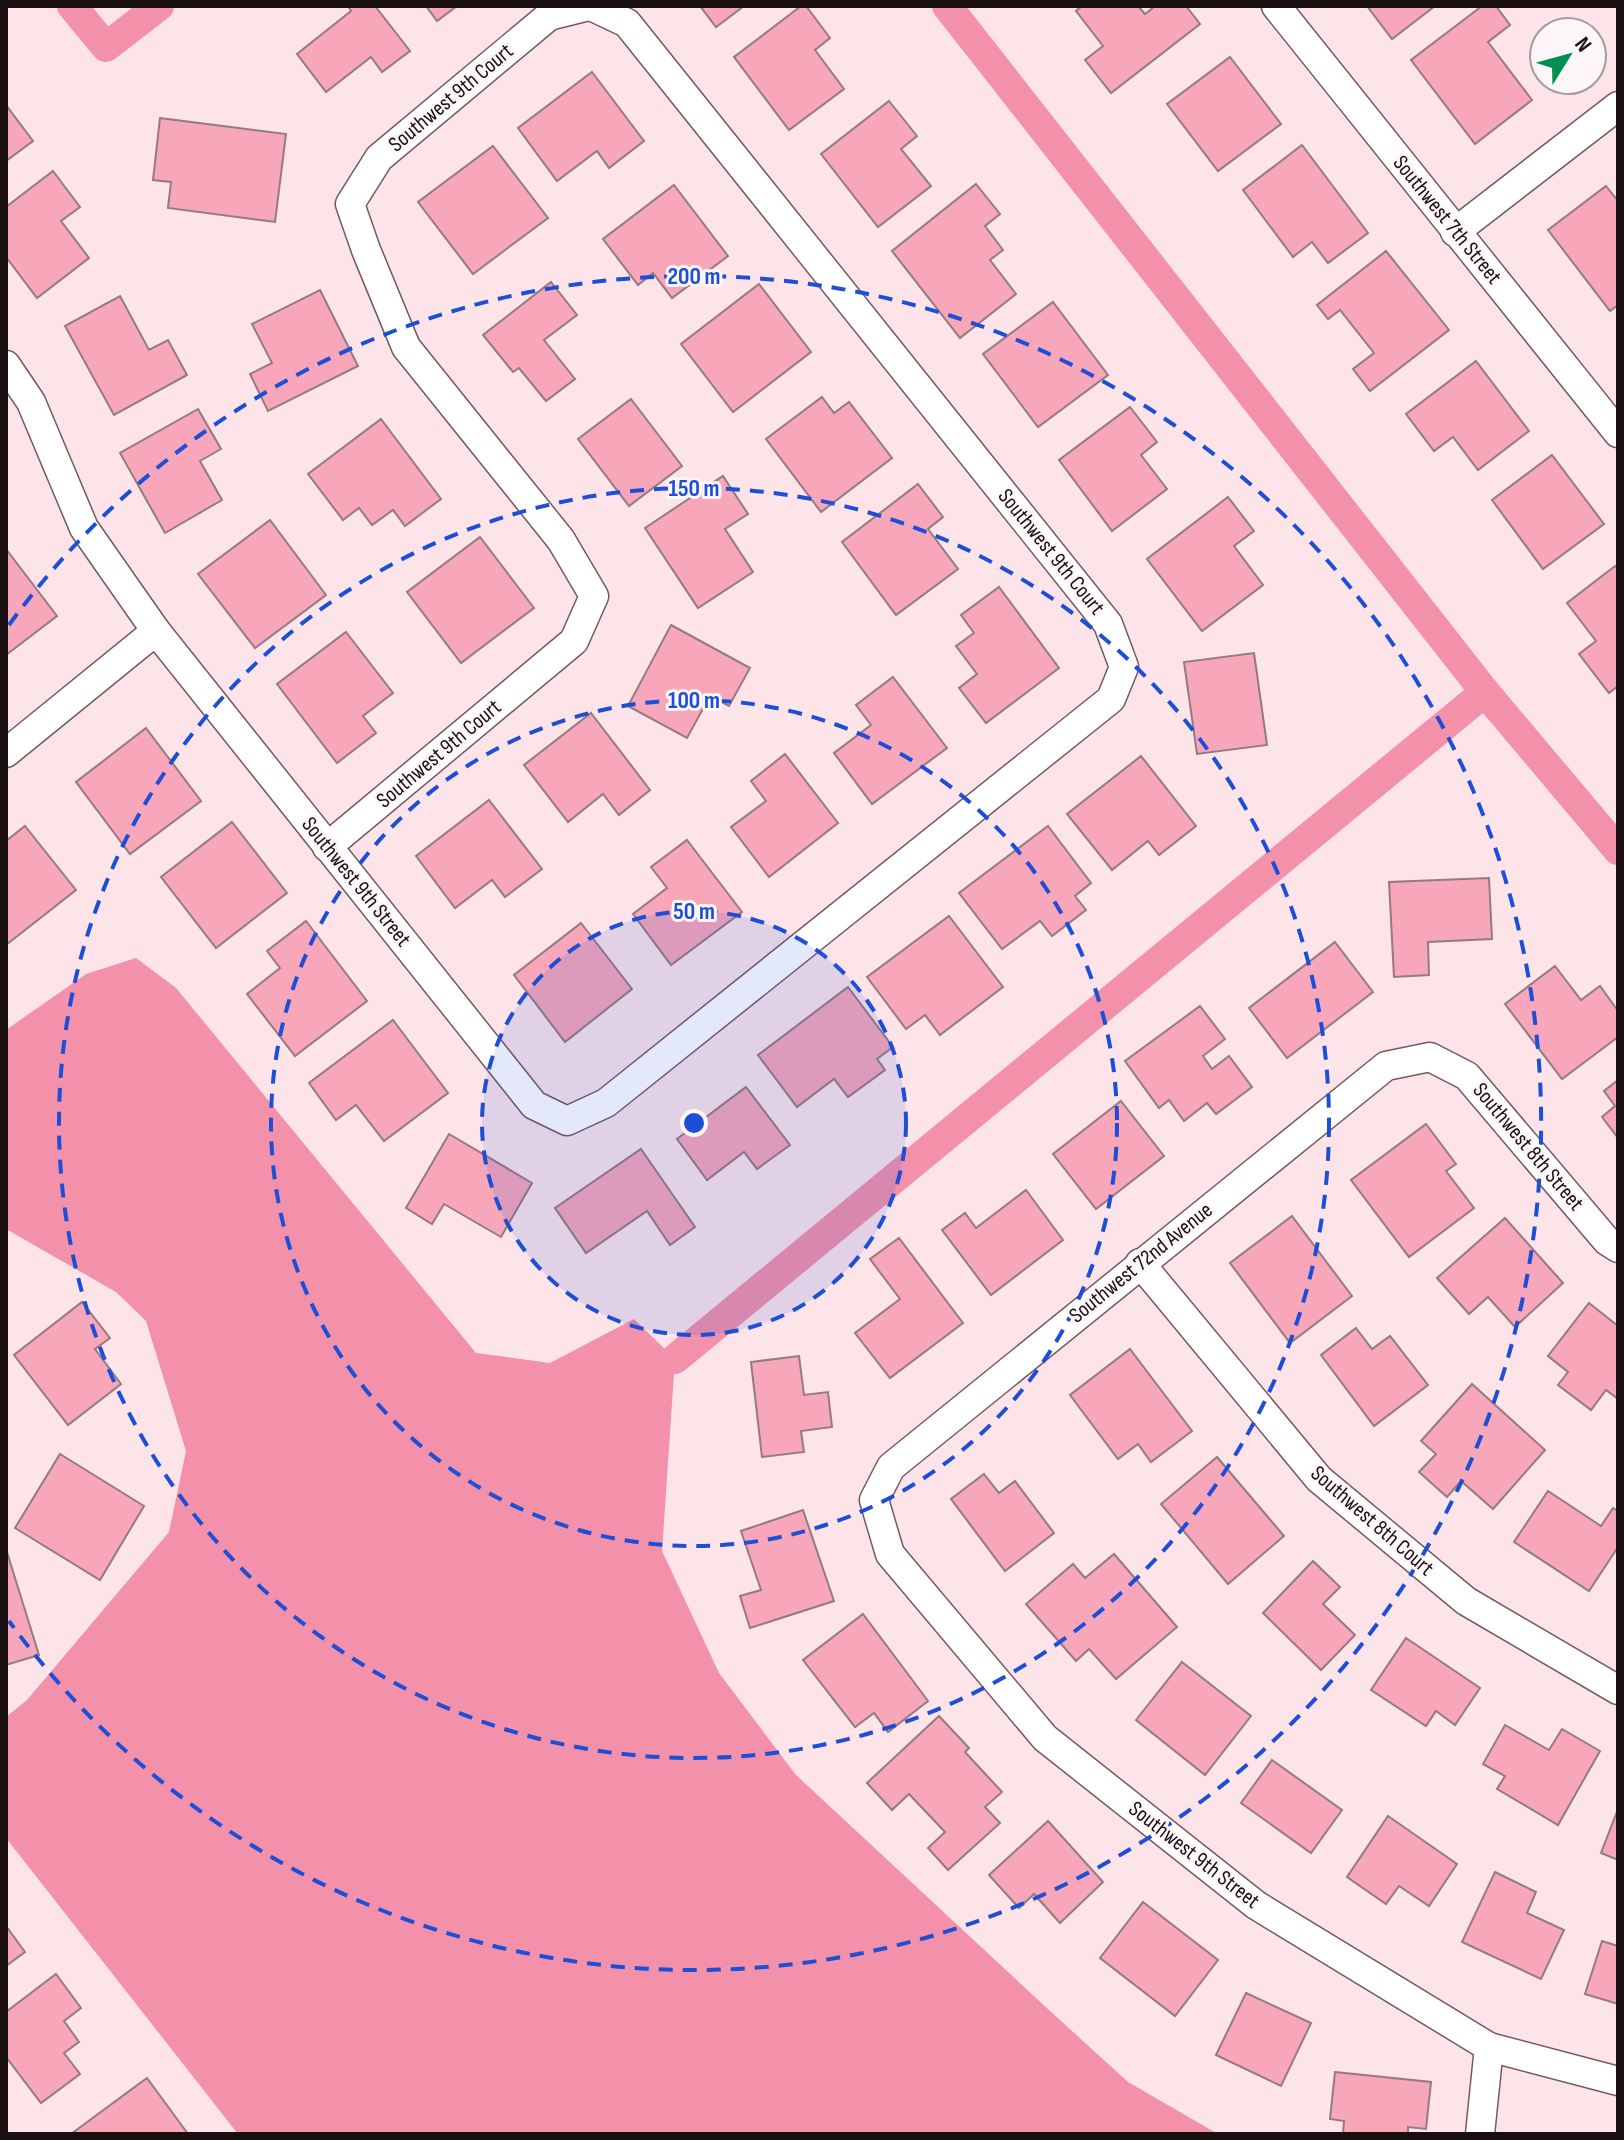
<svg xmlns="http://www.w3.org/2000/svg" width="1624" height="2140" font-family="'Sofia Sans Condensed',sans-serif">
	<rect width="100%" height="100%" fill="#fce4e9"/>
	<path fill="#f291a9" d="M 136,958 L 176,988 L 476,1353 L 550,1363 L 634,1319 L 675,1359 L 662,1551 L 719,1673 L 796,1775 L 1050,2011 L 1128,2082 L 1218,2134 L 238,2134 L 6,1838 L 6,1717 L 27,1700 L 169,1532 L 186,1451 L 146,1321 L 116,1292 L 6,1229 L 6,1030 L 86,974 Z"/>
	<g fill="none" stroke-linecap="round" stroke-linejoin="round">
		<g stroke="#f291a9" stroke-width="30">
			<path d="M 72,6 L 106,47 L 159,6"/>
			<path d="M 947,6 L 1485,692"/>
			<path d="M 675,1359 L 1485,692 L 1618,850"/>
		</g>
	</g>
	<g fill="#f7a7b9" stroke="#957a80" stroke-width="2">
		<path d="M 348,6 L 375,6 L 410,51 L 382,72 L 371,57 L 326,92 L 297,54 L 351,11 Z"/>
		<path d="M 426,6 L 457,6 L 437,21 Z"/>
		<path d="M 700,6 L 744,6 L 716,27 Z"/>
		<path d="M 801,6 L 806,6 L 830,38 L 815,50 L 844,89 L 789,130 L 734,57 Z"/>
		<path d="M 1082,6 L 1138,6 L 1145,14 L 1155,6 L 1186,6 L 1200,24 L 1111,93 L 1085,60 L 1103,46 L 1076,11 Z"/>
		<path d="M 1367,6 L 1435,6 L 1392,39 Z"/>
		<path d="M 1482,6 L 1496,6 L 1510,25 L 1488,42 L 1532,100 L 1475,144 L 1411,60 Z"/>
		<path d="M 1230,57 L 1281,124 L 1218,171 L 1167,104 Z"/>
		<path d="M 592,72 L 644,141 L 609,168 L 597,151 L 557,181 L 518,128 Z"/>
		<path d="M 889,101 L 917,136 L 901,149 L 931,186 L 878,227 L 821,154 Z"/>
		<path d="M 6,105 L 33,141 L 6,161 Z"/>
		<path d="M 160,118 L 286,134 L 275,222 L 168,208 L 171,182 L 153,180 Z"/>
		<path d="M 1302,145 L 1368,233 L 1328,263 L 1312,242 L 1293,257 L 1243,190 Z"/>
		<path d="M 493,146 L 548,218 L 473,274 L 418,202 Z"/>
		<path d="M 53,171 L 80,207 L 61,221 L 89,258 L 37,298 L 6,257 L 6,207 Z"/>
		<path d="M 976,184 L 1000,214 L 985,226 L 1003,250 L 990,260 L 1016,294 L 960,338 L 892,251 Z"/>
		<path d="M 674,185 L 728,256 L 672,298 L 653,273 L 638,285 L 603,239 Z"/>
		<path d="M 1606,186 L 1618,201 L 1618,305 L 1610,311 L 1548,230 Z"/>
		<path d="M 1386,251 L 1449,330 L 1370,391 L 1353,369 L 1374,353 L 1340,310 L 1328,319 L 1317,305 Z"/>
		<path d="M 551,282 L 577,315 L 544,340 L 575,379 L 546,401 L 519,368 L 513,372 L 483,335 Z"/>
		<path d="M 759,284 L 811,352 L 733,412 L 681,344 Z"/>
		<path d="M 320,290 L 358,366 L 268,411 L 250,374 L 272,363 L 252,324 Z"/>
		<path d="M 120,296 L 149,350 L 168,340 L 187,375 L 114,415 L 65,326 Z"/>
		<path d="M 1053,302 L 1108,375 L 1038,427 L 983,354 Z"/>
		<path d="M 1476,361 L 1529,431 L 1478,470 L 1453,437 L 1434,451 L 1406,414 Z"/>
		<path d="M 822,397 L 834,413 L 849,402 L 892,458 L 821,512 L 766,439 Z"/>
		<path d="M 631,399 L 682,466 L 629,506 L 578,439 Z"/>
		<path d="M 1130,407 L 1157,442 L 1141,455 L 1167,489 L 1112,531 L 1059,460 Z"/>
		<path d="M 198,409 L 221,449 L 200,461 L 222,500 L 165,533 L 120,453 Z"/>
		<path d="M 381,419 L 441,499 L 405,526 L 393,510 L 372,525 L 359,508 L 343,520 L 308,474 Z"/>
		<path d="M 1552,455 L 1604,524 L 1543,569 L 1492,500 Z"/>
		<path d="M 723,476 L 748,514 L 725,529 L 753,572 L 698,608 L 645,528 Z"/>
		<path d="M 918,484 L 943,517 L 928,529 L 958,569 L 896,615 L 842,542 Z"/>
		<path d="M 1228,497 L 1254,531 L 1234,546 L 1263,585 L 1202,631 L 1147,559 Z"/>
		<path d="M 270,520 L 326,595 L 255,648 L 198,574 Z"/>
		<path d="M 480,537 L 534,608 L 461,663 L 407,592 Z"/>
		<path d="M 6,549 L 57,616 L 6,655 Z"/>
		<path d="M 1615,566 L 1618,569 L 1618,686 L 1609,693 L 1579,654 L 1596,641 L 1567,603 Z"/>
		<path d="M 999,587 L 1059,668 L 986,723 L 959,688 L 977,674 L 956,646 L 974,633 L 961,615 Z"/>
		<path d="M 671,625 L 750,668 L 729,706 L 710,696 L 687,738 L 628,706 Z"/>
		<path d="M 346,632 L 393,693 L 363,716 L 376,733 L 337,763 L 277,684 Z"/>
		<path d="M 1254,653 L 1267,745 L 1197,754 L 1184,662 Z"/>
		<path d="M 893,677 L 947,748 L 872,804 L 834,753 L 871,725 L 856,705 Z"/>
		<path d="M 591,713 L 650,790 L 619,815 L 603,794 L 568,822 L 524,765 Z"/>
		<path d="M 146,728 L 201,801 L 130,854 L 76,782 Z"/>
		<path d="M 785,754 L 838,823 L 769,877 L 731,827 L 766,801 L 751,781 Z"/>
		<path d="M 1141,756 L 1196,826 L 1159,855 L 1148,841 L 1112,870 L 1067,814 Z"/>
		<path d="M 489,800 L 542,869 L 505,897 L 492,880 L 455,908 L 416,856 Z"/>
		<path d="M 232,822 L 287,893 L 216,948 L 161,877 Z"/>
		<path d="M 25,826 L 76,890 L 6,945 L 6,841 Z"/>
		<path d="M 1048,826 L 1091,883 L 1075,896 L 1086,910 L 1052,936 L 1040,921 L 1002,949 L 959,893 Z"/>
		<path d="M 687,840 L 742,912 L 671,965 L 633,914 L 667,888 L 651,867 Z"/>
		<path d="M 1489,878 L 1492,939 L 1428,942 L 1429,975 L 1394,977 L 1389,882 Z"/>
		<path d="M 949,916 L 1003,987 L 940,1035 L 925,1015 L 906,1029 L 867,977 Z"/>
		<path d="M 306,921 L 367,1001 L 295,1056 L 247,994 L 280,968 L 267,951 Z"/>
		<path d="M 581,923 L 632,989 L 565,1042 L 514,975 Z"/>
		<path d="M 1335,942 L 1373,992 L 1287,1058 L 1249,1008 Z"/>
		<path d="M 1555,966 L 1581,1000 L 1600,986 L 1618,1011 L 1618,1037 L 1562,1079 L 1505,1004 Z"/>
		<path d="M 848,987 L 893,1047 L 877,1059 L 885,1070 L 848,1097 L 834,1079 L 797,1107 L 758,1055 Z"/>
		<path d="M 1200,1006 L 1225,1039 L 1203,1056 L 1212,1069 L 1229,1056 L 1252,1087 L 1216,1114 L 1207,1103 L 1184,1121 L 1169,1100 L 1159,1108 L 1125,1061 Z"/>
		<path d="M 393,1020 L 448,1093 L 384,1141 L 356,1105 L 336,1120 L 309,1083 Z"/>
		<path d="M 1618,1080 L 1618,1138 L 1602,1117 L 1615,1106 L 1604,1091 Z"/>
		<path d="M 746,1087 L 790,1145 L 757,1169 L 744,1152 L 707,1180 L 677,1139 Z"/>
		<path d="M 1121,1101 L 1164,1156 L 1096,1209 L 1053,1154 Z"/>
		<path d="M 1426,1124 L 1456,1164 L 1446,1171 L 1474,1208 L 1409,1257 L 1351,1180 Z"/>
		<path d="M 449,1134 L 532,1183 L 501,1237 L 444,1204 L 432,1224 L 406,1208 Z"/>
		<path d="M 641,1149 L 695,1227 L 670,1245 L 647,1211 L 586,1253 L 555,1208 Z"/>
		<path d="M 1026,1190 L 1063,1240 L 991,1295 L 942,1230 L 965,1213 L 976,1228 Z"/>
		<path d="M 1292,1216 L 1352,1296 L 1290,1343 L 1230,1263 Z"/>
		<path d="M 1505,1218 L 1563,1283 L 1515,1327 L 1488,1297 L 1469,1314 L 1437,1278 Z"/>
		<path d="M 899,1238 L 963,1323 L 890,1378 L 855,1333 L 900,1299 L 870,1259 Z"/>
		<path d="M 82,1302 L 110,1338 L 95,1349 L 121,1384 L 68,1425 L 14,1355 Z"/>
		<path d="M 1589,1303 L 1618,1326 L 1618,1399 L 1606,1390 L 1591,1410 L 1558,1385 L 1568,1372 L 1548,1356 Z"/>
		<path d="M 1356,1328 L 1372,1349 L 1390,1336 L 1428,1385 L 1374,1426 L 1321,1355 Z"/>
		<path d="M 1130,1349 L 1192,1431 L 1151,1462 L 1138,1444 L 1118,1459 L 1070,1395 Z"/>
		<path d="M 799,1356 L 804,1395 L 828,1392 L 832,1427 L 801,1431 L 804,1452 L 762,1457 L 751,1362 Z"/>
		<path d="M 1472,1384 L 1545,1450 L 1493,1509 L 1461,1481 L 1447,1497 L 1419,1472 L 1436,1454 L 1421,1441 Z"/>
		<path d="M 60,1454 L 144,1506 L 100,1580 L 15,1528 Z"/>
		<path d="M 1217,1457 L 1284,1536 L 1228,1584 L 1161,1504 Z"/>
		<path d="M 984,1474 L 999,1493 L 1015,1481 L 1054,1533 L 1005,1571 L 951,1499 Z"/>
		<path d="M 1548,1491 L 1601,1526 L 1613,1508 L 1618,1511 L 1618,1547 L 1589,1591 L 1514,1542 Z"/>
		<path d="M 803,1510 L 834,1601 L 750,1628 L 740,1596 L 761,1590 L 741,1531 Z"/>
		<path d="M 6,1549 L 39,1655 L 6,1665 Z"/>
		<path d="M 1114,1554 L 1177,1627 L 1116,1679 L 1089,1649 L 1076,1661 L 1026,1604 L 1073,1564 L 1085,1578 Z"/>
		<path d="M 1313,1561 L 1340,1587 L 1323,1604 L 1355,1635 L 1321,1670 L 1263,1613 Z"/>
		<path d="M 863,1614 L 928,1701 L 888,1732 L 874,1713 L 855,1727 L 803,1660 Z"/>
		<path d="M 1406,1638 L 1480,1688 L 1455,1725 L 1436,1711 L 1426,1726 L 1371,1690 Z"/>
		<path d="M 1182,1662 L 1251,1716 L 1205,1775 L 1136,1720 Z"/>
		<path d="M 939,1716 L 969,1748 L 965,1752 L 1002,1792 L 985,1807 L 1000,1823 L 948,1870 L 928,1848 L 945,1832 L 909,1794 L 892,1810 L 867,1783 Z"/>
		<path d="M 1505,1725 L 1549,1750 L 1562,1729 L 1600,1751 L 1558,1825 L 1497,1789 L 1505,1776 L 1483,1764 Z"/>
		<path d="M 1272,1760 L 1342,1810 L 1311,1853 L 1241,1803 Z"/>
		<path d="M 1618,1809 L 1618,1860 L 1601,1853 Z"/>
		<path d="M 1388,1816 L 1457,1864 L 1429,1906 L 1399,1886 L 1386,1904 L 1347,1877 Z"/>
		<path d="M 1048,1821 L 1103,1882 L 1060,1923 L 1034,1894 L 1019,1908 L 989,1875 Z"/>
		<path d="M 1495,1872 L 1536,1892 L 1527,1913 L 1564,1930 L 1541,1979 L 1462,1942 Z"/>
		<path d="M 1143,1902 L 1218,1960 L 1175,2016 L 1100,1958 Z"/>
		<path d="M 6,1926 L 25,1952 L 6,1966 Z"/>
		<path d="M 1602,1941 L 1618,1946 L 1618,2004 L 1585,1994 Z"/>
		<path d="M 56,1974 L 81,2008 L 64,2021 L 79,2042 L 64,2053 L 80,2074 L 41,2103 L 6,2057 L 6,2012 Z"/>
		<path d="M 1246,1993 L 1311,2023 L 1281,2086 L 1216,2055 Z"/>
		<path d="M 1335,2072 L 1431,2082 L 1426,2129 L 1408,2127 L 1408,2134 L 1343,2134 L 1344,2121 L 1330,2119 Z"/>
		<path d="M 147,2078 L 188,2134 L 71,2134 Z"/>
	</g>
	<g fill="none" stroke-linecap="round" stroke-linejoin="round">
		<defs>
			<g id="street">
				<path d="M 1276,6 L 1618,433"/>
				<path d="M 1455,232 L 1618,106"/>
				<path d="M 6,365 L 31,402 L 84,528 L 156,631 L 534,1105 L 567,1121 L 606,1103 L 1111,699 L 1124,667 L 1108,624 L 627,23 L 591,6"/>
				<path d="M 6,753 L 156,631"/>
				<path d="M 327,847 L 574,641 L 594,596 L 561,540 L 406,347 L 366,250 L 350,204 L 379,158 L 549,16 L 589,6"/>
				<path d="M 1618,1248 L 1607,1241 L 1467,1076 L 1430,1057 L 1386,1066 L 891,1467 L 874,1500 L 890,1554 L 1045,1738 L 1256,1905 L 1489,2047 L 1618,2081"/>
				<path d="M 1140,1263 L 1319,1479 L 1466,1601 L 1618,1690"/>
				<path d="M 1480,2134 L 1489,2047"/>
			</g>
		</defs>
		<use href="#street" stroke="#745a60" stroke-width="31"/>
		<use href="#street" stroke="#fff" stroke-width="28"/>
	</g>
	<circle cx="694" cy="1123" r="212" fill="#1d4ed8" fill-opacity=".12"/>
	<g fill="none" stroke="#1d4ed8" stroke-width="4" stroke-dasharray="14 10">
		<circle cx="694" cy="1123" r="212"/>
		<circle cx="694" cy="1123" r="423"/>
		<circle cx="694" cy="1123" r="635"/>
		<path d="M9 625A847 847 0 1 1 9 1621"/>
	</g>
	<g text-anchor="middle" dominant-baseline="central" stroke-width="6" stroke-linejoin="round" paint-order="stroke">
		<g font-size="22" fill="#190f11" stroke="#fdf6f8">
			<text transform="translate(451 98) rotate(-40)">Southwest 9th Court</text>
			<text transform="translate(1447 220) rotate(51)">Southwest 7th Street</text>
			<text transform="translate(1051 552) rotate(51)">Southwest 9th Court</text>
			<text transform="translate(439 754) rotate(-40)">Southwest 9th Court</text>
			<text transform="translate(356 882) rotate(51)">Southwest 9th Street</text>
			<text transform="translate(1528 1147) rotate(50)">Southwest 8th Street</text>
			<text transform="translate(1141 1263) rotate(-39)">Southwest 72nd Avenue</text>
			<text transform="translate(1372 1521) rotate(41)">Southwest 8th Court</text>
			<text transform="translate(1194 1855) rotate(38)">Southwest 9th Street</text>
		</g>
	</g>
	<circle cx="694" cy="1123" r="12" fill="#1d4ed8" stroke="#fdf6f8" stroke-width="4"/>
	<g font-size="24" text-anchor="middle" font-weight="bold" fill="#1d4ed8" stroke="#fdf6f8" stroke-width="6" stroke-linejoin="round" paint-order="stroke">
		<text x="694" y="284">200 m</text>
		<text x="694" y="496">150 m</text>
		<text x="694" y="708">100 m</text>
		<text x="694" y="919">50 m</text>
	</g>
	<rect width="1624" height="2140" fill="none" stroke="#190f11" stroke-width="16"/>
	<g transform="translate(1568 56) rotate(53)"><circle r="38" fill="#fdf6f8" stroke="#a29a9c" stroke-width="2"/>
	<path d="M0-6L14 30L0 20L-14 30Z" fill="#00904f"/>
	<text y="-12" font-size="22" font-weight="bold" text-anchor="middle" fill="#190f11">N</text>
	</g>
</svg>
